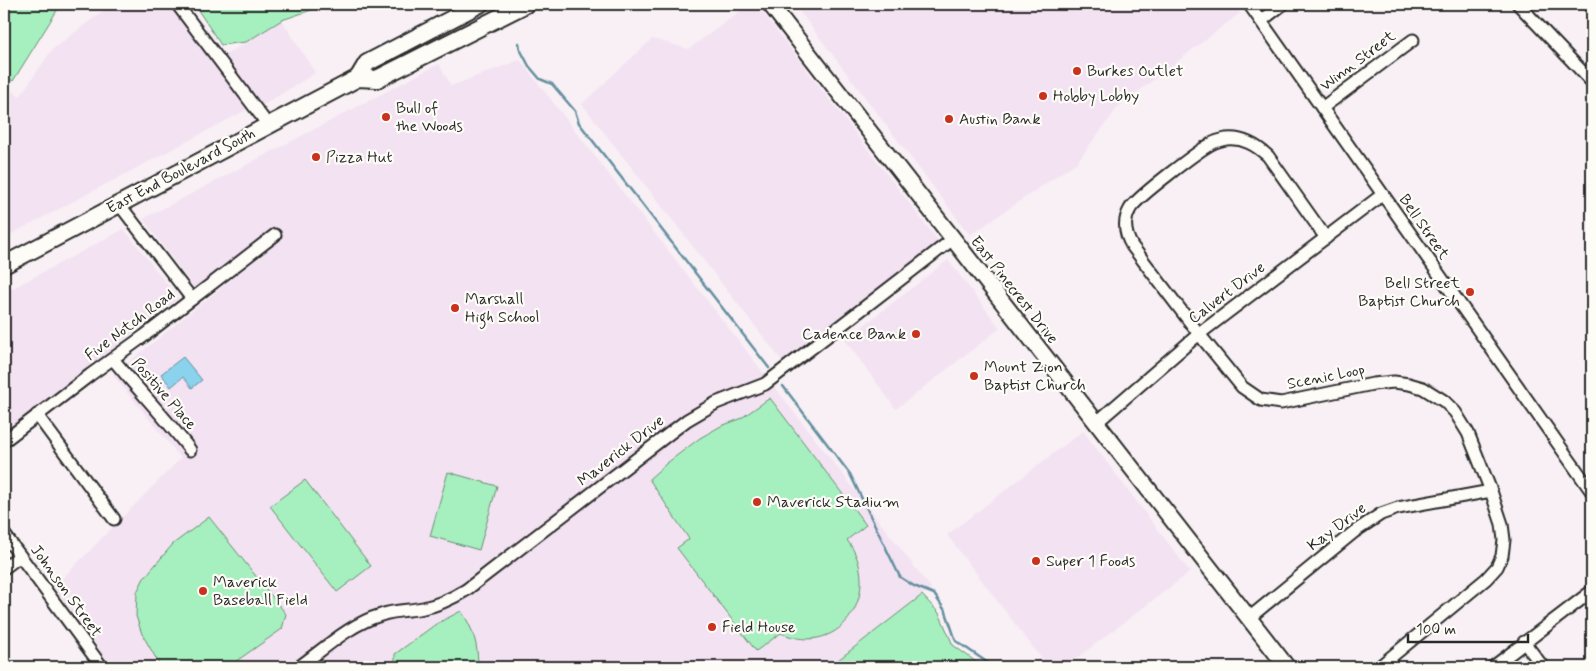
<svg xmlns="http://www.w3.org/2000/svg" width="1596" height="671" font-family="Mynerve,sans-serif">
	<rect width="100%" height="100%" fill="#f8f0f5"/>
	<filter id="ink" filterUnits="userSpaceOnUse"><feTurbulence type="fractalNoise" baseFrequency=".02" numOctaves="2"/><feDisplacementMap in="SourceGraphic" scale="10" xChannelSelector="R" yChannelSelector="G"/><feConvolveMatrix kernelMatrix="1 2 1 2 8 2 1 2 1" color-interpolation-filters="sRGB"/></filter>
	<g filter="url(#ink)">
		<g fill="#f3e2f2">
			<path d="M 112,4 L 171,4 L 250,108 L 4,238 L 4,86 L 20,96 L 52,50 Z"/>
			<path d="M 750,4 L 756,4 L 939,242 L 783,362 L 582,104 L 652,39 L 689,49 Z"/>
			<path d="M 794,4 L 1234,4 L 1240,13 L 1118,107 L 1077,162 L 970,235 Z"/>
			<path d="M 282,20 L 315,73 L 260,107 L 224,56 Z"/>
			<path d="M 520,60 L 931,588 L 829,667 L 112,667 L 54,587 L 181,458 L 113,375 L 279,241 L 270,229 L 194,288 L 143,219 L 439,64 L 451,86 Z"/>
			<path d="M 124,229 L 178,298 L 4,432 L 4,293 Z"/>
			<path d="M 948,260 L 1000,328 L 896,409 L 845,340 Z"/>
			<path d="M 1083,431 L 1190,572 L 1065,667 L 1048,667 L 947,535 Z"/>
		</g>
		<g fill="#a6efbe" stroke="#688d74">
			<path d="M 4,4 L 61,4 L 13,81 L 4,76 Z"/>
			<path d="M 194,4 L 329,4 L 282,20 L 246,42 L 221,45 Z"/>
			<path d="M 770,398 L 866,525 L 847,540 C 884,589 843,660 781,633 L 756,651 L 677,548 L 689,539 L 649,479 L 667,463 L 700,438 L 721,426 L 740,419 Z"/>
			<path d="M 448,472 L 497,486 L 479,550 L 430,536 Z"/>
			<path d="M 305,480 L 371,566 L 337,592 L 270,506 Z"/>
			<path d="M 209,517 L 286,614 L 282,629 L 228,667 L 161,667 L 142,634 L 136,616 L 137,592 L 144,578 L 173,544 Z"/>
			<path d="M 922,595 L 939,613 L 953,645 L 983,667 L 829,667 Z"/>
			<path d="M 461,611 C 474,629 478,646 478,667 L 400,667 L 395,661 L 395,654 L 436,624 Z"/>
		</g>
		<path fill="#8bd2ed" stroke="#658f9f" d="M 183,357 L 202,380 L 192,388 L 183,377 L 171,387 L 161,374 Z"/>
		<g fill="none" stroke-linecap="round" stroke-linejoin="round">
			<g stroke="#658f9f" stroke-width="2.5">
				<path d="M 519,43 L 520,49 L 529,66 L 540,79 L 552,84 L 575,111 L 579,123 L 769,368"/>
				<path d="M 783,386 L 850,474 L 900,577 L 914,586 L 934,594 L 946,612 L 956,641 L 994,667"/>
			</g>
			<defs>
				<g id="minor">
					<path d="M 177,4 L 268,125"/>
					<path d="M 1249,4 L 1592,492"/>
					<path d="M 1518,4 L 1592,82"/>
					<path d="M 1261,21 L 1283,4"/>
					<path d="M 1322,108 L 1413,40"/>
					<path d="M 119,204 L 192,299"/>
					<path d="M 1326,238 L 1268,156 C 1256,145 1243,137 1226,139 C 1221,140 1216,141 1211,144 C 1198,151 1136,198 1130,209 C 1123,221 1125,234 1132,246 L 1199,334 L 1242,387 L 1261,400 L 1281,403 L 1373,384 L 1394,382 L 1409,384 L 1423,388 L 1444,401 L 1455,412 L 1468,433 L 1491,491 L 1502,524 L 1504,540 L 1502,556 L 1497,567 L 1486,579 L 1379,667"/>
					<path d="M 113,359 C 138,390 166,418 190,450"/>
					<path d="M 37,415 L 114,519"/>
					<path d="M 1096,423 L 1199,334 L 1382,195"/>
					<path d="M 4,441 L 90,375 L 144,336 L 275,235"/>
					<path d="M 4,534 L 102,667"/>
					<path d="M 4,568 L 20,556"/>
					<path d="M 1249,618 L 1354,532 L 1381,514 L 1398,508 L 1491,491"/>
					<path d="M 1524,642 L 1543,667"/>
					<path d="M 299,667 C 325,648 350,624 381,615 C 395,610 409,611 423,608 C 439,605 453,598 466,590 L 687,420 L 716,403 L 765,384 L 953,239"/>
					<path d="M 1493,667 L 1592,591"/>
				</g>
				<path id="major" d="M 770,4 L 1287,667"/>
				<g id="highway">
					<path d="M 358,78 L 367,63 L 480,4"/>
					<path d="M 4,265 L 358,78 L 377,79 L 526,4"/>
				</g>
			</defs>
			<use href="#minor" stroke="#2b2b2b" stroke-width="15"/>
			<use href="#major" stroke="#2b2b2b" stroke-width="19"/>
			<use href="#highway" stroke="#2b2b2b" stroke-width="20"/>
			<use href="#minor" stroke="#fdfcf7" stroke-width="11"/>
			<use href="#major" stroke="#fdfcf7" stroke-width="15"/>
			<use href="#highway" stroke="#fdfcf7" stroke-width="16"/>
		</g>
	</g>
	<g fill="#c8321e" stroke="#fdfcf7" stroke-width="2">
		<circle cx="1077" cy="71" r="5"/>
		<circle cx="1043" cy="96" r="5"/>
		<circle cx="386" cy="117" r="5"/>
		<circle cx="949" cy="119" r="5"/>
		<circle cx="316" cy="157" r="5"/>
		<circle cx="1470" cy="292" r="5"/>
		<circle cx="455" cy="308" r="5"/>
		<circle cx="916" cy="334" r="5"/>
		<circle cx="974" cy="376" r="5"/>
		<circle cx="757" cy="502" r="5"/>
		<circle cx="1036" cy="561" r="5"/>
		<circle cx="203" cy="591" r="5"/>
		<circle cx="712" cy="627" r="5"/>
	</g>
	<g text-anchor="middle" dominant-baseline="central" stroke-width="4.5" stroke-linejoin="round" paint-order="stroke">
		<g font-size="16" fill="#2b2b2b" stroke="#fdfcf7">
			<text transform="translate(1358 61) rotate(-37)">Winn Street</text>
			<text transform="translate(181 171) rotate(-28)">East End Boulevard South</text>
			<text transform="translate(1424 227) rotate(55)">Bell Street</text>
			<text transform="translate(1014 290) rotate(52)">East Pinecrest Drive</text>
			<text transform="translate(1227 293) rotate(-37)">Calvert Drive</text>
			<text transform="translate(130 325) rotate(-37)">Five Notch Road</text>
			<text transform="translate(1326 377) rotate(-11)">Scenic Loop</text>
			<text transform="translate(164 394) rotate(49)">Positive Place</text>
			<text transform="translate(621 451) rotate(-38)">Maverick Drive</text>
			<text transform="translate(1337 527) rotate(-37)">Kay Drive</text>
			<text transform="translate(66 591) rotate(54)">Johnson Street</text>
		</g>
		<g font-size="16" fill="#2b2b2b" stroke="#fdfcf7" text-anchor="start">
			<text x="1087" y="71">Burkes Outlet</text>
			<text x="1053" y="96">Hobby Lobby</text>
			<text x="396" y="108">Bull of<tspan x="396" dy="18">the Woods</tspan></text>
			<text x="959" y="119">Austin Bank</text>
			<text x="326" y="157">Pizza Hut</text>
			<text x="1460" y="283" text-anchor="end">Bell Street<tspan x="1460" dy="18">Baptist Church</tspan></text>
			<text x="465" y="299">Marshall<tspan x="465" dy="18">High School</tspan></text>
			<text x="906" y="334" text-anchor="end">Cadence Bank</text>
			<text x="984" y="367">Mount Zion<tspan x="984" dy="18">Baptist Church</tspan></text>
			<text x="767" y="502">Maverick Stadium</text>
			<text x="1046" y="561">Super 1 Foods</text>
			<text x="213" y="582">Maverick<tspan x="213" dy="18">Baseball Field</tspan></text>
			<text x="722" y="627">Field House</text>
		</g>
	</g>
	<rect width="1596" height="671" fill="none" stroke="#fdfcf7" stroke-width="20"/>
	<rect x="10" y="10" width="1576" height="651" fill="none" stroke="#2b2b2b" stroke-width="2" filter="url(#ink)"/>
	<path d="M1408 634v8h120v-8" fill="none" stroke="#2b2b2b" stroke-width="2.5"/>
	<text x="1416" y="634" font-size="15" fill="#2b2b2b" stroke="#fdfcf7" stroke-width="4" paint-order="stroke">100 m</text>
</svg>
